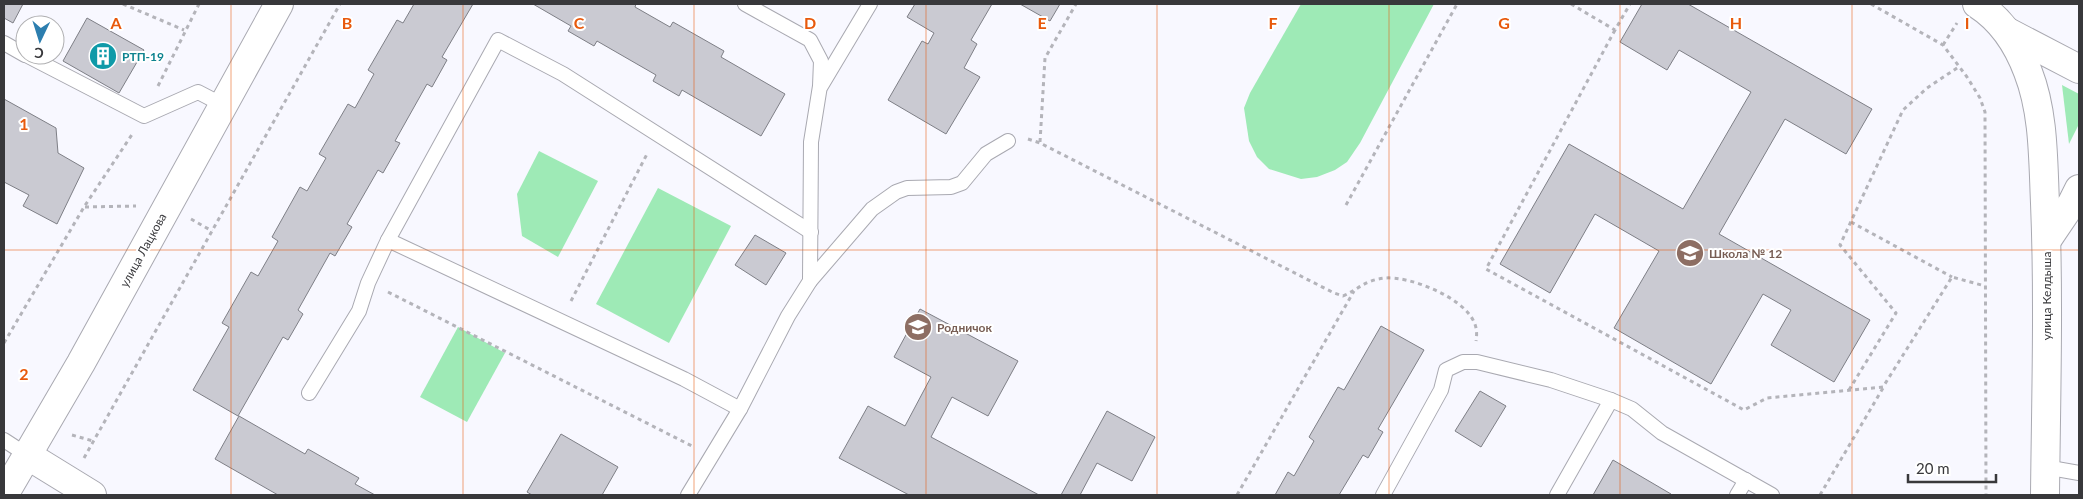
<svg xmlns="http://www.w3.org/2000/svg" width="2083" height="499" font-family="Lato,sans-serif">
	<rect width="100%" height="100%" fill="#f8f8ff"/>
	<g fill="#9eeab6">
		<path d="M 1301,4 L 1434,4 L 1360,143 L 1347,162 L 1335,170 L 1317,177 L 1301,179 L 1269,169 L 1257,157 L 1249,141 L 1244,108 L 1250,93 Z"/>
		<path d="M 2062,85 L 2079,94 L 2079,124 L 2069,144 Z"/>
		<path d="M 539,151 L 598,181 L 558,257 L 522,236 L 517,194 Z"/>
		<path d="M 658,188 L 731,226 L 669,343 L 596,304 Z"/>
		<path d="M 458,327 L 505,353 L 467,422 L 420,397 Z"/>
	</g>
	<g fill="#cacad2" stroke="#7e7f86">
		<path d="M 4,4 L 23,4 L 13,23 L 4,18 Z"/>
		<path d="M 414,4 L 473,4 L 442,57 L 447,60 L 432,87 L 427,84 L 395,141 L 400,143 L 383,173 L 378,170 L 347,224 L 352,227 L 335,256 L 330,253 L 298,310 L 303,314 L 288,340 L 283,337 L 238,416 L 193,390 L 229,327 L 222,323 L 251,272 L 258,276 L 278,241 L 272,237 L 300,187 L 307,191 L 326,158 L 319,154 L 348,104 L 355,108 L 374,74 L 368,70 L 397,20 L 403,23 Z"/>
		<path d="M 533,4 L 636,4 L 635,7 L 670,27 L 673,22 L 724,51 L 721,57 L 785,94 L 761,136 L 682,90 L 679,96 L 653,81 L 656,75 L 597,41 L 594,46 L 568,31 L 571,26 Z"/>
		<path d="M 915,4 L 992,4 L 971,40 L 977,44 L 964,68 L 980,77 L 946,134 L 888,100 L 922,41 L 928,44 L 934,33 L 907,17 Z"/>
		<path d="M 1020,4 L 1060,4 L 1050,21 Z"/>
		<path d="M 1642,4 L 1688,4 L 1872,109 L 1846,154 L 1785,119 L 1719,234 L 1870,320 L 1834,382 L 1771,345 L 1791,310 L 1763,294 L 1711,384 L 1614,328 L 1659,251 L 1595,214 L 1550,293 L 1500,264 L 1569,144 L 1683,209 L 1751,92 L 1679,50 L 1667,70 L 1620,42 Z"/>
		<path d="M 87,18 L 144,50 L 119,93 L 63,61 Z"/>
		<path d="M 4,99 L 56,128 L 58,153 L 84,168 L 57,224 L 23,206 L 29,195 L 4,182 Z"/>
		<path d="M 755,235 L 786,253 L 766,285 L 735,265 Z"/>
		<path d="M 920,309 L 1018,361 L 988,416 L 952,397 L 931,437 L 1039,495 L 909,495 L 839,458 L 868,406 L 905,426 L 931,377 L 894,357 Z"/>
		<path d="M 1381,326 L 1424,350 L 1378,429 L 1383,432 L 1368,458 L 1363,455 L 1339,495 L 1275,495 L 1288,472 L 1294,476 L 1314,441 L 1309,437 L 1338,387 L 1344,390 Z"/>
		<path d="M 1480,391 L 1506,406 L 1481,447 L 1455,431 Z"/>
		<path d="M 1107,411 L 1155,437 L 1132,481 L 1097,463 L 1080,495 L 1061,495 Z"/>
		<path d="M 239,416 L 305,454 L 308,449 L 359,478 L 355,484 L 375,495 L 278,495 L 215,459 Z"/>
		<path d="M 561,434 L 618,467 L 602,495 L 532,495 L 527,492 Z"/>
		<path d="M 1613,460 L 1671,494 L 1670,495 L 1593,495 Z"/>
	</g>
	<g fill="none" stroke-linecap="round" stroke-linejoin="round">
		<defs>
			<g id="lane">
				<path d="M 4,43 L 25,55"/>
				<path d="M 26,55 L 144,116 L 198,92 L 223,105"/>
				<path d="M 821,86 L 870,4"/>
				<path d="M 388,240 L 498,40 L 563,74 L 811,232"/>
				<path d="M 810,281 L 872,209 L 896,192 L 907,188 L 951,187 L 962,183 L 986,154 L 1008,141"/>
				<path d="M 309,393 L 359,311 L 368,283 L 388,240 L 684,379 L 740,409"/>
				<path d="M 4,440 L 27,455"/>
				<path d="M 2045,467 L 2079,473"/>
				<path d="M 688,495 L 740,409 L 788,316 L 810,281 L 811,142 L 820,86 L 821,61 L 810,40 L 745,4"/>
				<path d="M 1383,495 L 1441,390 L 1446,370 L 1463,362 L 1477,362 L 1551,380 L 1611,400 L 1632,409 L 1662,433 L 1772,495"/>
				<path d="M 1557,495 L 1611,400"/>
				<path d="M 1737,495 L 1746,480"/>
			</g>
			<g id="street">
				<path d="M 2008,32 L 2079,69"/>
				<path d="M 2047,240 L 2072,203 L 2079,189"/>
				<path d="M 27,455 L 92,495"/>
			</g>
			<g id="secondary">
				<path d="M 1977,4 C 2002,20 2018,45 2028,72 C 2044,113 2043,160 2045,203 C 2049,300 2046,398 2045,495"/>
				<path d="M 4,495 L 81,363 L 279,4"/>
			</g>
		</defs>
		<use href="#lane" stroke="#a9a9b1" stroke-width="16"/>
		<use href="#street" stroke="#a9a9b1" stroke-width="30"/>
		<use href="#secondary" stroke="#a9a9b1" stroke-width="30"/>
		<g stroke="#b4b4ba" stroke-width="3" stroke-dasharray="4 4" stroke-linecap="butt">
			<path d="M 123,4 L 184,30"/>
			<path d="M 1571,4 L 1615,30 L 1630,4"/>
			<path d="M 1871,4 L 1943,45 L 1967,77 L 1980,98 L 1985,112 L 1986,495"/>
			<path d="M 1615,30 L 1486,269 L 1744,410 L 1767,398 L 1883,387 L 1952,277 L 1985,286"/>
			<path d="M 1943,45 L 1957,23"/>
			<path d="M 158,86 L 199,4"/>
			<path d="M 1028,139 L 1040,143 L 1334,293 L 1343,296 C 1359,289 1365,280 1385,278 C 1410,276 1463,297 1474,322 C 1477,328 1477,335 1476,341"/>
			<path d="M 1040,142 L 1045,58 L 1076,4"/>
			<path d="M 1346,205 L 1457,4"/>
			<path d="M 85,207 L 136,206"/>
			<path d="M 191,219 L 212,231"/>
			<path d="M 1851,222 L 1952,277"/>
			<path d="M 388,292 L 692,446"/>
			<path d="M 571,301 L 647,154"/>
			<path d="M 4,343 L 84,207 L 133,133"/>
			<path d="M 1849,390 L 1896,313 L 1840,245 L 1903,110 L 1927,88 L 1960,66"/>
			<path d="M 72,435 L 93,441"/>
			<path d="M 84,458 L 340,4"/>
			<path d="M 1237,495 L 1354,291"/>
			<path d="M 1820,495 L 1883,388"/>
		</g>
		<use href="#lane" stroke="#fff" stroke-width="14"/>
		<use href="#street" stroke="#fff" stroke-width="28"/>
		<use href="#secondary" stroke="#fff" stroke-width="28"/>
	</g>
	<path fill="none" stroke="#e8590c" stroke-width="1" stroke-opacity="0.55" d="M 231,4 L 231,495M 463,4 L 463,495M 694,4 L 694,495M 926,4 L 926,495M 1157,4 L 1157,495M 1389,4 L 1389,495M 1620,4 L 1620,495M 1852,4 L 1852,495M 4,250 L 2079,250"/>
	<defs>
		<symbol id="building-disc" viewBox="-11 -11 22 22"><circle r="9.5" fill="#0f9aa8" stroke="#fff"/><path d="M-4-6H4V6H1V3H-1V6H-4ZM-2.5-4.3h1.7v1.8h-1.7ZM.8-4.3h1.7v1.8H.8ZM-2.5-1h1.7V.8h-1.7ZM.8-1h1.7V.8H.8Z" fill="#fff"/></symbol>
		<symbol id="school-disc" viewBox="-11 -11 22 22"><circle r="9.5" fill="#8d6e63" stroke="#fff"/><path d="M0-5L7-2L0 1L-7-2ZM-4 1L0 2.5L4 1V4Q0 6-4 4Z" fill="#fff"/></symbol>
	</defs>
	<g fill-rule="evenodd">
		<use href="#building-disc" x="87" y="40" width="32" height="32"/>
		<use href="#school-disc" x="1674" y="237" width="32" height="32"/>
		<use href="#school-disc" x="902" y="311" width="32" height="32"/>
	</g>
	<g text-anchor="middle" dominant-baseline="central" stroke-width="4" stroke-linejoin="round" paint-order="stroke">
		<g font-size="12" font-weight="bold" fill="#0d838f" stroke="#fff" text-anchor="start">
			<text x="122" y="56">РТП-19</text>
		</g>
		<g font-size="12" fill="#38383b" stroke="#fff">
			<text transform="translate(143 250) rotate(-61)">улица Лацкова</text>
			<text transform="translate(2046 296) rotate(-90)">улица Келдыша</text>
		</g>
		<g font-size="12" font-weight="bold" fill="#785e54" stroke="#fff" text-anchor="start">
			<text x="1709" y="253">Школа № 12</text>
			<text x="937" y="327">Родничок</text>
		</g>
	</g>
	<g font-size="16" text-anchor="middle" font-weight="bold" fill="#e8590c" stroke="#fff" stroke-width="4" stroke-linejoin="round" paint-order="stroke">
		<text x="116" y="29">A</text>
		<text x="347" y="29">B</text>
		<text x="579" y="29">C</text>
		<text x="810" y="29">D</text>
		<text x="1042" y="29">E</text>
		<text x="1273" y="29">F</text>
		<text x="1504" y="29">G</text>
		<text x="1736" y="29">H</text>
		<text x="1967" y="29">I</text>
		<text x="24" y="130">1</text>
		<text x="24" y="380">2</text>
	</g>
	<rect width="2083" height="499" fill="none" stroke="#38383b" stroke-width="10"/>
	<g transform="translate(40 40) rotate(184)"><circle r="24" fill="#ffffff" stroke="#afafb1"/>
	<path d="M0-4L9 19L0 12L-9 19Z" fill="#2c7eaf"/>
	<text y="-8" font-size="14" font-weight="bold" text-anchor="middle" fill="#38383b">С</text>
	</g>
	<path d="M1908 474v8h88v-8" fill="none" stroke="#38383b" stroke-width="2.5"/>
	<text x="1916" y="474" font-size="15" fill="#38383b" stroke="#ffffff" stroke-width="4" paint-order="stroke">20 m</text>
</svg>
